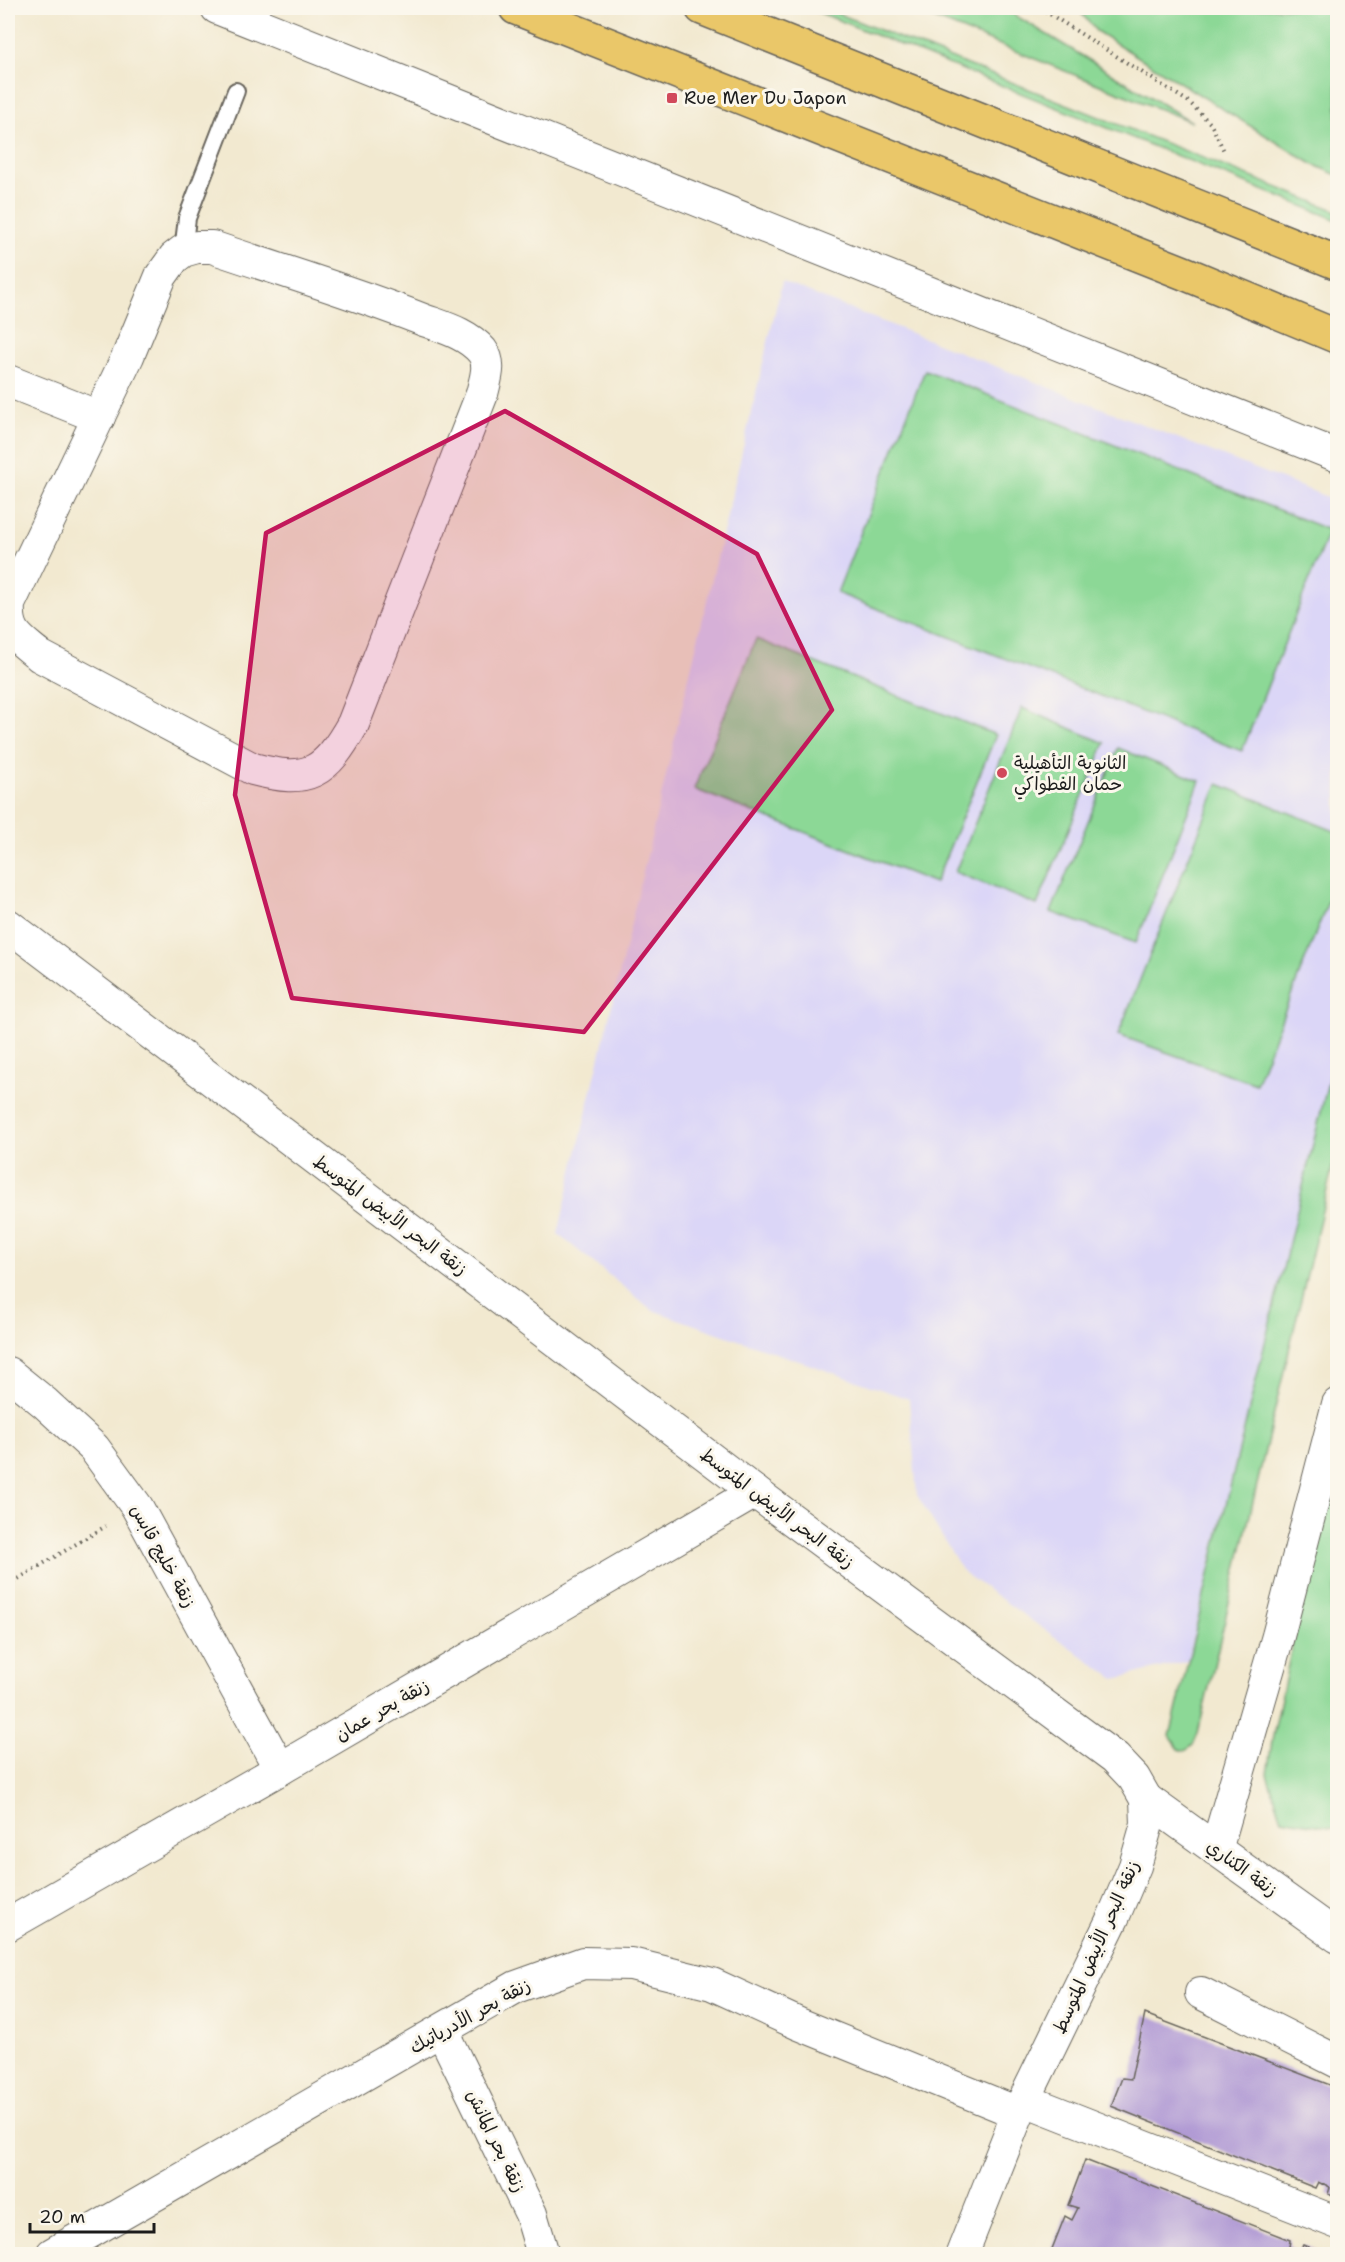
<svg xmlns="http://www.w3.org/2000/svg" width="1345" height="2262" font-family="'Shantell Sans','Playpen Sans Arabic',sans-serif">
	<rect width="100%" height="100%" fill="#fbf7ec"/>
	<filter id="ink" filterUnits="userSpaceOnUse"><feTurbulence type="fractalNoise" baseFrequency=".0167" numOctaves="2"/><feDisplacementMap in="SourceGraphic" scale="12" xChannelSelector="R" yChannelSelector="G"/><feConvolveMatrix kernelMatrix="1 2 1 2 8 2 1 2 1" color-interpolation-filters="sRGB"/></filter>
	<filter id="wash" filterUnits="userSpaceOnUse"><feTurbulence type="fractalNoise" baseFrequency=".008" numOctaves="4" result="noise"/><feDisplacementMap in="SourceGraphic" scale="24" xChannelSelector="R" yChannelSelector="G"/><feGaussianBlur stdDeviation="1.35" result="paint"/><feColorMatrix in="noise" values="0 0 0 0 0 0 0 0 0 0 0 0 0 0 0 0 0 1.4 0 .05"/><feComposite in="paint" operator="in"/></filter>
	<g filter="url(#wash)">
		<rect width="100%" height="100%" fill="#f2e9d0"/>
		<path fill="#dbd6f7" d="M 782,282 L 1337,501 L 1337,1045 L 1187,1661 L 1115,1679 L 964,1573 L 917,1495 L 909,1399 L 652,1310 L 558,1234 Z"/>
		<g fill="#8cd896" stroke="#547a59" stroke-width="1.5">
			<path d="M 808,8 L 824,8 L 1337,211 L 1337,220 Z"/>
			<path d="M 908,8 L 1003,8 L 1192,122 Z"/>
			<path d="M 1080,8 L 1337,8 L 1337,175 L 1312,164 L 1096,31 L 1081,13 Z"/>
			<path d="M 925,370 L 1329,530 L 1242,751 L 837,593 Z"/>
			<path d="M 756,639 L 996,735 L 935,883 L 694,789 Z"/>
			<path d="M 1022,708 L 1105,743 L 1037,905 L 955,872 Z"/>
			<path d="M 1118,748 L 1200,781 L 1136,943 L 1051,912 Z"/>
			<path d="M 1218,784 L 1337,832 L 1337,879 L 1256,1084 L 1118,1035 Z"/>
			<path d="M 1337,1045 L 1337,1148 L 1198,1733 L 1193,1745 L 1185,1751 L 1179,1749 L 1170,1736 Z"/>
			<path d="M 1337,1452 L 1338,1580 L 1331,1607 L 1338,1633 L 1337,1837 L 1335,1828 L 1282,1819 L 1267,1774 L 1272,1741 L 1299,1613 Z"/>
		</g>
		<g id="blocks">
			<g fill="#b09ad4">
				<path d="M 1145,2014 L 1338,2088 L 1338,2198 L 1328,2194 L 1330,2188 L 1318,2182 L 1315,2188 L 1111,2106 L 1122,2078 L 1131,2079 Z"/>
				<path d="M 1085,2160 L 1290,2240 L 1289,2247 L 1299,2251 L 1303,2245 L 1325,2254 L 1050,2254 L 1065,2216 L 1072,2220 L 1078,2208 L 1068,2205 Z"/>
			</g>
		</g>
	</g>
	<g filter="url(#ink)">
		<use href="#blocks" fill-opacity="0" stroke="#67645b" stroke-width="1.5"/>
		<g fill="none" stroke-linecap="round" stroke-linejoin="round">
			<defs>
				<path id="service" d="M 183,251 L 187,218 L 236,91"/>
				<g id="minor">
					<path d="M 217,8 L 1338,456"/>
					<path d="M 197,247 L 212,247 C 282,271 353,292 421,319 C 442,327 467,333 482,351 C 492,364 485,380 482,394 L 353,724 C 325,773 310,784 253,769 L 40,656 C 19,638 7,634 9,604 L 128,356 L 161,276 L 174,258 L 183,251 Z"/>
					<path d="M 8,381 L 99,417"/>
					<path d="M 8,925 L 755,1492 L 1115,1758 L 1134,1778 L 1146,1799 L 1147,1824 L 1135,1866 L 1113,1918 L 1018,2113 L 962,2254"/>
					<path d="M 8,1373 L 45,1403 L 94,1448 L 137,1507 L 280,1769"/>
					<path d="M 1146,1799 L 1338,1937"/>
					<path d="M 1216,1850 L 1278,1636 L 1338,1404"/>
					<path d="M 8,1925 L 280,1769 L 755,1492"/>
					<path d="M 1201,1993 L 1338,2062"/>
					<path d="M 442,2031 L 531,2214 L 543,2254"/>
					<path d="M 1025,2100 L 1338,2223"/>
					<path d="M 52,2254 L 516,1987 L 583,1963 L 631,1964 L 712,1984 L 799,2024 L 1018,2113"/>
				</g>
				<g id="primary">
					<path d="M 516,8 L 1184,273 L 1338,337"/>
					<path d="M 702,8 L 1338,263"/>
				</g>
			</defs>
			<use href="#service" stroke="#67645b" stroke-width="20"/>
			<use href="#minor" stroke="#67645b" stroke-width="34"/>
			<use href="#primary" stroke="#67645b" stroke-width="36"/>
			<g stroke="#67645b" stroke-width="4" stroke-dasharray="1.5 4.5" stroke-linecap="butt">
				<path d="M 1040,8 L 1189,102 L 1211,124 L 1225,153"/>
				<path d="M 8,1585 L 106,1526"/>
			</g>
			<use href="#service" stroke="#fff" stroke-width="16"/>
			<use href="#minor" stroke="#fff" stroke-width="32"/>
			<use href="#primary" stroke="#eac769" stroke-width="33"/>
		</g>
	</g>
	<path fill="#c2185b" fill-opacity="0.2" stroke="#c2185b" stroke-width="4.5" stroke-linejoin="round" d="M 505,411 L 757,554 L 832,710 L 584,1032 L 292,998 L 235,795 L 266,533 Z"/>
	<g fill="#d1495b" stroke="#fbf7ec" stroke-width="2">
		<rect x="666" y="92" width="12" height="12" rx="3"/>
		<circle cx="1002" cy="773" r="6"/>
	</g>
	<g text-anchor="middle" dominant-baseline="central" stroke-width="6" stroke-linejoin="round" paint-order="stroke">
		<g font-size="18" fill="#1c1c1c" stroke="#fbf7ec" text-anchor="start">
			<text x="684" y="98">Rue Mer Du Japon</text>
			<text x="1014" y="763">الثانوية التأهيلية<tspan x="1014" dy="21">حمان الفطواكي</tspan></text>
		</g>
		<g font-size="18" fill="#1c1c1c" stroke="#fbf7ec">
			<text transform="translate(390 1215) rotate(37)">زنقة البحر الأبيض المتوسط</text>
			<text transform="translate(777 1508) rotate(37)">زنقة البحر الأبيض المتوسط</text>
			<text transform="translate(163 1556) rotate(61)">زنقة خليج قابس</text>
			<text transform="translate(382 1710) rotate(-30)">زنقة بحر عمان</text>
			<text transform="translate(1242 1868) rotate(36)">زنقة الكناري</text>
			<text transform="translate(1096 1947) rotate(-66)">زنقة البحر الأبيض المتوسط</text>
			<text transform="translate(470 2016) rotate(-29)">زنقة بحر الأدرياتيك</text>
			<text transform="translate(496 2141) rotate(64)">زنقة بحر المانش</text>
		</g>
	</g>
	<rect width="1345" height="2262" fill="none" stroke="#fbf7ec" stroke-width="30"/>
	<path d="M30 2223v9h124v-9" fill="none" stroke="#1c1c1c" stroke-width="3"/>
	<text x="39" y="2223" font-size="18" fill="#1c1c1c" stroke="#fbf7ec" stroke-width="4.5" paint-order="stroke">20 m</text>
</svg>
